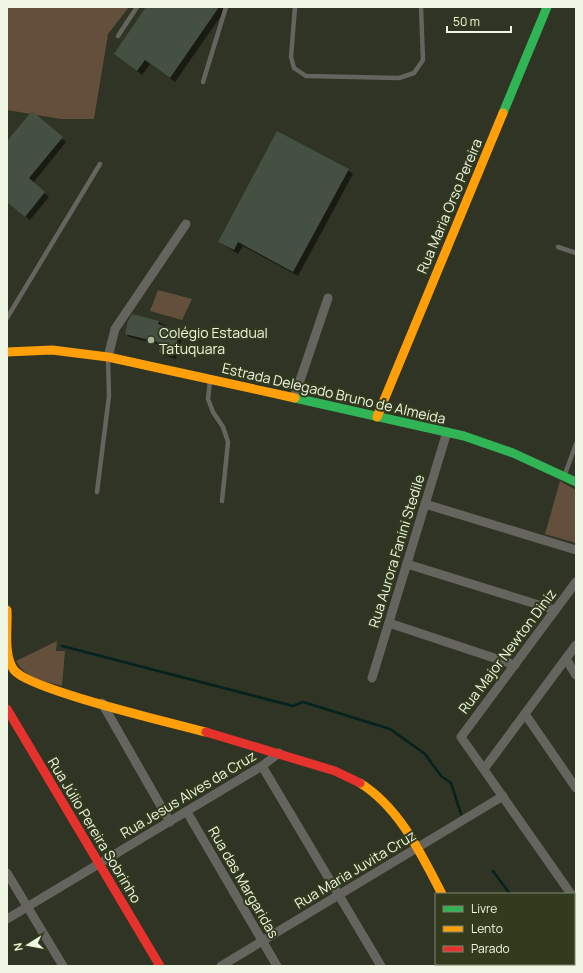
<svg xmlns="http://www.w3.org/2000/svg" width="583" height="973" font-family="Manrope,sans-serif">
	<rect width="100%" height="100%" fill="#2f3424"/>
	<g fill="#634f3b">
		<path d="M 7,7 L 129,7 L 108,34 L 94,119 L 61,119 L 7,110 Z"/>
		<path d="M 158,290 L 192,299 L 182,320 L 150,311 Z"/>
		<path d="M 560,481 L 576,490 L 576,543 L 545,534 Z"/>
		<path d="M 57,641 L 56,651 L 65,651 L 62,686 C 44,681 25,678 16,661 Z"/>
	</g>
	<g fill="#0007">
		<path d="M 148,7 L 222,7 L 225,10 L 175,82 L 150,64 L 142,75 L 115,54 Z"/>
		<path d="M 32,113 L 66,142 L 33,183 L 49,197 L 30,220 L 7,201 L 7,143 Z"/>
		<path d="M 348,170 L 353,174 L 298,276 L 243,246 L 238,254 L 219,242 Z"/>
		<path d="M 159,322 L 183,335 L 176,359 L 163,355 L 160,351 L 162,345 L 129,337 L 126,333 Z"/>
	</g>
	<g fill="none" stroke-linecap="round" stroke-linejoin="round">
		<g stroke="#04231e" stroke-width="2.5">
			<path d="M 62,646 L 293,706 L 303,702 L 390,729 L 425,754 L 441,776 L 451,783 L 461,814"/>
			<path d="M 493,871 L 510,894"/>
			<path d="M 531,966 L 532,964"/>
		</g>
	</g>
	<g fill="#445042">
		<path d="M 146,7 L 219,7 L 170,78 L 145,60 L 137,71 L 114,54 Z"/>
		<path d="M 32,111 L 63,137 L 29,178 L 45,192 L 25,217 L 7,202 L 7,141 Z"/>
		<path d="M 277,131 L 349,169 L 293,272 L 238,242 L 234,250 L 218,242 Z"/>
		<path d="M 132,314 L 159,321 L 158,324 L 180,331 L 173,356 L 159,352 L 161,343 L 125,334 L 128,321 Z"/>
	</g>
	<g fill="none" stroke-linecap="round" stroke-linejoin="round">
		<g stroke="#65645e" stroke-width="4.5">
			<path d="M 295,7 L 291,57 L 294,68 L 306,76 L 399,78 L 414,73 L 423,60 L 421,7"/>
			<path d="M 118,36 L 137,7"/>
			<path d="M 203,82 L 226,7"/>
			<path d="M 558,247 L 576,253"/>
			<path d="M 7,318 L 100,164"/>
			<path d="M 210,381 L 208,399 L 213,412 L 223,427 L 228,442 L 222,501"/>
			<path d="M 565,474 L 576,444"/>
			<path d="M 97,492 L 109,396 L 108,359"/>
		</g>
		<g stroke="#65645e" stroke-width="9">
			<path d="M 108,357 L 115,329 L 186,224"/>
			<path d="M 294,398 L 328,298"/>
			<path d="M 425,504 L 576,550"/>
			<path d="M 407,564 L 555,610"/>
			<path d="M 389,623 L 515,665"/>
			<path d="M 566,659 L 576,675"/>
			<path d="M 372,678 L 447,432"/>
			<path d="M 102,703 L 170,822"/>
			<path d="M 525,714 L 576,788"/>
			<path d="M 262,766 L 381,966"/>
			<path d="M 484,769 L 576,645"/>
			<path d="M 187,812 L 277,966"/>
			<path d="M 7,873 L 63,966"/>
			<path d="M 571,894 L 461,737 L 576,582"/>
			<path d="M 574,900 L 576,905"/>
			<path d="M 7,919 L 262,766 L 279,753"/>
			<path d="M 574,957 L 576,950"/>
			<path d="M 221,966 L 503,796"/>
			<path d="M 462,966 L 462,964"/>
			<path d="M 571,966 L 572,964"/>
		</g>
		<g stroke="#30b455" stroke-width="9">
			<path d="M 503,113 L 547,7"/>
			<path d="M 295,398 L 464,436 L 513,453 L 576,482"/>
		</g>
		<g stroke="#ff9f0a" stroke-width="9">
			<path d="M 7,352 L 52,350 L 108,357 L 295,398"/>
			<path d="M 377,417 L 503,113"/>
			<path d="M 7,610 C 8,628 3,655 14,670 C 28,689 174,724 206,732"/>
			<path d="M 360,783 C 400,808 421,854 442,894"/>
		</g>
		<g stroke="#e5322d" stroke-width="9">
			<path d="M 7,709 L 160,966"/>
			<path d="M 206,732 L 335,771 L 360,783"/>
		</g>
	</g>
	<circle fill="#acb2a0" stroke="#323b1d" stroke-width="1.5" cx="151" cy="340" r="4"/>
	<g text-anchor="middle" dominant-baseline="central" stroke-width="4" stroke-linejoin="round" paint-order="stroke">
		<g font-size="14" fill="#eff6e3" stroke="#323b1d">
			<text transform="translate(449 206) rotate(-67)">Rua Maria Orso Pereira</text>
			<text transform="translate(334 393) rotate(13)">Estrada Delegado Bruno de Almeida</text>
			<text transform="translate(396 551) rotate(-73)">Rua Aurora Fanini Stedile</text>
			<text transform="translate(507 651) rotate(-53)">Rua Major Newton Diniz</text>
			<text transform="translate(188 794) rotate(-31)">Rua Jesus Alves da Cruz</text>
			<text transform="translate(95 830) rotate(59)">Rua Júlio Pereira Sobrinho</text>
			<text transform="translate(355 869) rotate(-31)">Rua Maria Juvita Cruz</text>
			<text transform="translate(244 882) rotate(60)">Rua das Margaridas</text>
		</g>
		<g font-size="14" fill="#eff6e3" stroke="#323b1d" text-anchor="start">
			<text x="159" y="332">Colégio Estadual<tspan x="159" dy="16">Tatuquara</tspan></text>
		</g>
	</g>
	<rect width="583" height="973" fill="none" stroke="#eff6e3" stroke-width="16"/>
	<rect x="435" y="893" width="140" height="72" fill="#323b1d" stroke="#7e866c"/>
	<rect x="443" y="906" width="20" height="6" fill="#30b455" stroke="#7e866c"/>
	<text x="471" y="913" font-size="12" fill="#eff6e3">Livre</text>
	<rect x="443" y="926" width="20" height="6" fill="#ff9f0a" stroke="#7e866c"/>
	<text x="471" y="933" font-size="12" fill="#eff6e3">Lento</text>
	<rect x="443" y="946" width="20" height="6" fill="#e5322d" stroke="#7e866c"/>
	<text x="471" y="953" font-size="12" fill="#eff6e3">Parado</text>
	<g transform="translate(28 945) rotate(259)" stroke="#323b1d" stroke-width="3" paint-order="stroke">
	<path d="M0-3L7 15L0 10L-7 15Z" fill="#eff6e3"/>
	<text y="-6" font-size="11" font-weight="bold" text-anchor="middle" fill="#eff6e3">N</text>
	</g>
	<path d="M447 26v6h64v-6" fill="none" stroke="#eff6e3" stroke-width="2"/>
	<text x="453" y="26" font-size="12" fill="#eff6e3" stroke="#323b1d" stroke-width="3" paint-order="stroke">50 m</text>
</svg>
